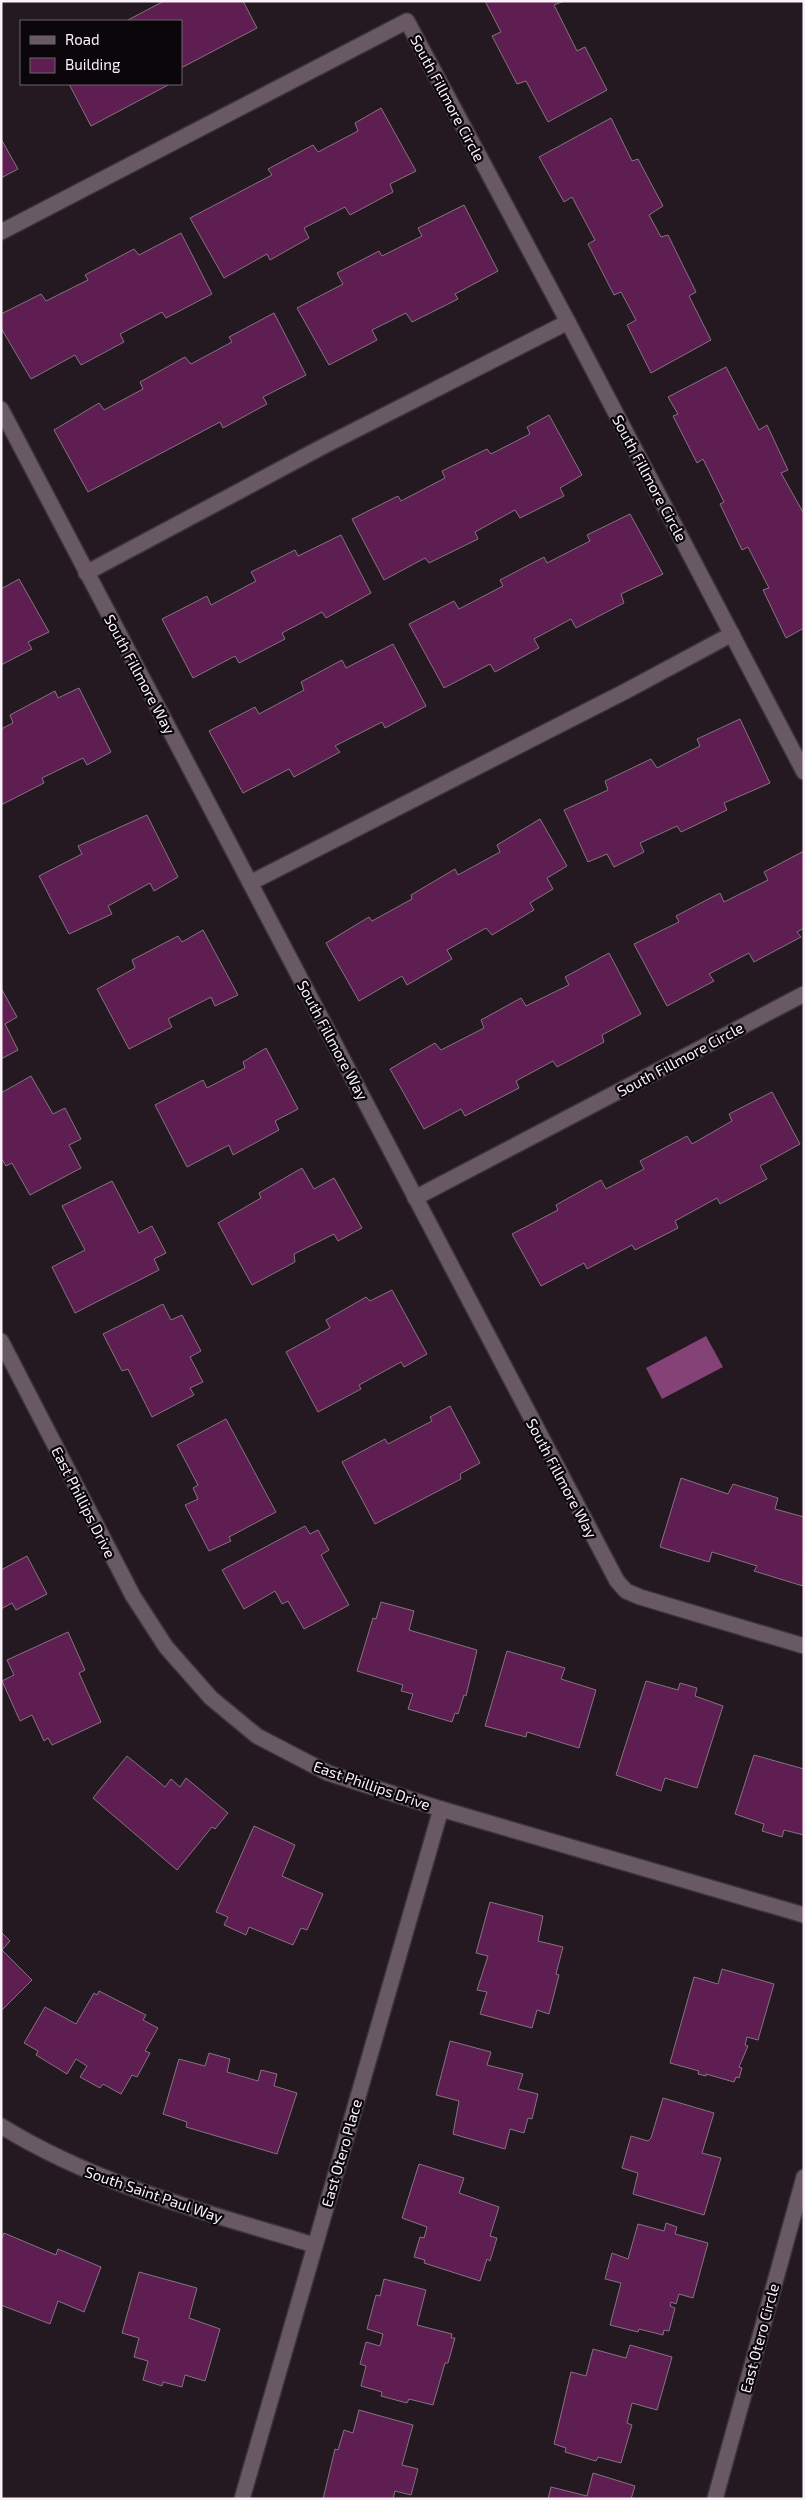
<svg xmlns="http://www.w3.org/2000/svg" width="805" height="2500" font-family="'Exo 2',sans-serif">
	<rect width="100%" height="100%" fill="#241821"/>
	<path fill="#854277" d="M 706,1336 L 723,1367 L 662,1399 L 646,1368 Z"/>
	<g fill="#5e1e52" stroke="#83747f">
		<path d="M 164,1 L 243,1 L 257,28 L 181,68 L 181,21 L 126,21 Z"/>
		<path d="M 485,1 L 564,1 L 554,5 L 577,51 L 585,47 L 607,90 L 548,122 L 526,81 L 517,84 L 492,36 L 501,32 Z"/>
		<path d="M 69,84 L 170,84 L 91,126 Z"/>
		<path d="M 381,108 L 416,171 L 390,184 L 393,192 L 350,215 L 345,207 L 304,228 L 309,238 L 270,260 L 267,254 L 224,278 L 190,218 L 272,175 L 268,169 L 313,145 L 318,152 L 358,131 L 355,123 Z"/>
		<path d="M 611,118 L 632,161 L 638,159 L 663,206 L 649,215 L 661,237 L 668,235 L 696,292 L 689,296 L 711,340 L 651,373 L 627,325 L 636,320 L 621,292 L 614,295 L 588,244 L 595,240 L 572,197 L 564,202 L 539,157 Z"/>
		<path d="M 1,139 L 18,169 L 1,178 Z"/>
		<path d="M 464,205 L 498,271 L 455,294 L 458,299 L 412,322 L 406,313 L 372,330 L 377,340 L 329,365 L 297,308 L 343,284 L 337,273 L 379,251 L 382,256 L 422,236 L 418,228 Z"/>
		<path d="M 181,233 L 212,294 L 166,318 L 162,312 L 120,334 L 124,342 L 81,365 L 75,355 L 31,379 L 1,328 L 1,314 L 41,294 L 46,301 L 88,280 L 85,275 L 134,249 L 139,255 Z"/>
		<path d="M 274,313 L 306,375 L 263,397 L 267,404 L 223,428 L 220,422 L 88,492 L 54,430 L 99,403 L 104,410 L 143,389 L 140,382 L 185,357 L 191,364 L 232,342 L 229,337 Z"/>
		<path d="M 726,367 L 759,430 L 767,425 L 788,470 L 781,473 L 804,514 L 804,628 L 786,638 L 763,590 L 769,588 L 748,547 L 742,550 L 720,504 L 724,502 L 703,459 L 697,463 L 673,416 L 678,414 L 668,397 Z"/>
		<path d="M 549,415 L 582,475 L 560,488 L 564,496 L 520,518 L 515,510 L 475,532 L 478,539 L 429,563 L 425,558 L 384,580 L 352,519 L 398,496 L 401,501 L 445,478 L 442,471 L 487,449 L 491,454 L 530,434 L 527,427 Z"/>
		<path d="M 630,514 L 663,574 L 621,594 L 624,603 L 576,628 L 571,619 L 534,639 L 539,648 L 495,672 L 490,664 L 444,688 L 409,624 L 454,601 L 459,609 L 503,586 L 500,580 L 544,557 L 547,563 L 590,541 L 587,535 Z"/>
		<path d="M 341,535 L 371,593 L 326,618 L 322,612 L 282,633 L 285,639 L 239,663 L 235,656 L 193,678 L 162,619 L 207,596 L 211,605 L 256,581 L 251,572 L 295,550 L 298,556 Z"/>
		<path d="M 19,579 L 49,632 L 28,642 L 32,649 L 1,665 L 1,589 Z"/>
		<path d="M 393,644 L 426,706 L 385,728 L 382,722 L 335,746 L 340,752 L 294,777 L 289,769 L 243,793 L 209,731 L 255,707 L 259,714 L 304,690 L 301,682 L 342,660 L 346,668 Z"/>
		<path d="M 79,688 L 111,752 L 87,765 L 83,758 L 42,778 L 44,783 L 1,805 L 1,729 L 13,723 L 10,715 L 55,691 L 58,698 Z"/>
		<path d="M 740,719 L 770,783 L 724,803 L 727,810 L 681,832 L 677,826 L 640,843 L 644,852 L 614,867 L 607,854 L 588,862 L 564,810 L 608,790 L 605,781 L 651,759 L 657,768 L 700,746 L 697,739 Z"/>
		<path d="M 147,815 L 178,877 L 154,891 L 150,883 L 108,906 L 112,914 L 69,934 L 39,876 L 82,854 L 78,846 Z"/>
		<path d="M 540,819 L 567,866 L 547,878 L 553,889 L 530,903 L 534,910 L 492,935 L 486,928 L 447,950 L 452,959 L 407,985 L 402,976 L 359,1001 L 326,943 L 369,917 L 372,921 L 412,899 L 411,895 L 455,869 L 458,875 L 500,852 L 497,845 Z"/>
		<path d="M 804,851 L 804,928 L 797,932 L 801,937 L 754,962 L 749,953 L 709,974 L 714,981 L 667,1006 L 634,944 L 679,922 L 676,916 L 720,893 L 724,902 L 768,880 L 764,872 Z"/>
		<path d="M 203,930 L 238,995 L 215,1006 L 211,997 L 168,1019 L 172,1027 L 129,1049 L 97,989 L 135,968 L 132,960 L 178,936 L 182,942 Z"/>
		<path d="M 609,953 L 641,1014 L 602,1035 L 604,1042 L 557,1067 L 553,1061 L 516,1081 L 519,1088 L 465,1116 L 461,1109 L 424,1129 L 390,1069 L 435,1043 L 441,1050 L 484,1028 L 481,1020 L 521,998 L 526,1006 L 569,985 L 565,977 Z"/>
		<path d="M 1,988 L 17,1017 L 5,1024 L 18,1050 L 1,1059 Z"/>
		<path d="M 266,1048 L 298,1109 L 275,1121 L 279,1130 L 233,1155 L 229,1145 L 187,1167 L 155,1105 L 203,1080 L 207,1088 L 245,1068 L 243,1062 Z"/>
		<path d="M 31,1076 L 53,1114 L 65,1108 L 81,1139 L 69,1145 L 81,1168 L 30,1195 L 12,1163 L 6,1166 L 1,1158 L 1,1093 Z"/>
		<path d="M 772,1092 L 800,1144 L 760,1166 L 767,1179 L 720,1204 L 717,1198 L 675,1221 L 678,1228 L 635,1250 L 632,1245 L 587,1269 L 584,1263 L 541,1286 L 512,1234 L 558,1210 L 556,1205 L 601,1180 L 606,1189 L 644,1169 L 640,1161 L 687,1136 L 692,1144 L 732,1121 L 729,1114 Z"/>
		<path d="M 302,1168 L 314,1189 L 334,1178 L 362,1228 L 338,1241 L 334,1234 L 294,1254 L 295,1262 L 252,1285 L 218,1223 L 261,1198 L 259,1193 Z"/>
		<path d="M 112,1181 L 139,1233 L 152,1226 L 166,1253 L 154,1259 L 159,1270 L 75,1313 L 52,1267 L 85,1250 L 62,1206 Z"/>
		<path d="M 392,1290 L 427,1354 L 404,1367 L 401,1362 L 359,1385 L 361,1389 L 318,1412 L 286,1352 L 330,1328 L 326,1320 L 366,1297 L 370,1301 Z"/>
		<path d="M 163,1304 L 171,1320 L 182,1315 L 201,1351 L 190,1357 L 203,1382 L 190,1388 L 194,1395 L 152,1417 L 128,1369 L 122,1371 L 103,1334 Z"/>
		<path d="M 450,1406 L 480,1463 L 460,1474 L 461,1479 L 375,1524 L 342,1462 L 385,1439 L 388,1444 L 432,1421 L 430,1417 Z"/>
		<path d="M 226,1419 L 276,1512 L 229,1537 L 231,1541 L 209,1551 L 185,1505 L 198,1499 L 193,1488 L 198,1485 L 177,1445 Z"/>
		<path d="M 681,1478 L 728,1494 L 733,1484 L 778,1498 L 775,1509 L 804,1517 L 803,1586 L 754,1571 L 757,1566 L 712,1552 L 709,1562 L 660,1547 Z"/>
		<path d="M 305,1526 L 310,1534 L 318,1530 L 329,1550 L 321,1555 L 349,1605 L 304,1629 L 288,1601 L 282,1604 L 275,1591 L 244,1609 L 222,1570 Z"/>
		<path d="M 27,1556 L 47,1594 L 16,1610 L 12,1603 L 1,1609 L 1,1570 Z"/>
		<path d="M 381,1602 L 414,1611 L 409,1630 L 477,1650 L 466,1696 L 464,1695 L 458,1714 L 455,1713 L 452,1722 L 408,1709 L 413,1694 L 401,1691 L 403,1685 L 357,1671 L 373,1618 L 376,1619 Z"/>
		<path d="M 68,1632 L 85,1670 L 79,1673 L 101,1722 L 52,1745 L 48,1738 L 44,1741 L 32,1715 L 20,1721 L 2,1681 L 14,1675 L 7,1660 Z"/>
		<path d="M 507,1651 L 565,1668 L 561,1679 L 596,1690 L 579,1748 L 527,1732 L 526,1737 L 485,1726 Z"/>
		<path d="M 646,1681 L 678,1690 L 680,1683 L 697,1688 L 695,1696 L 723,1706 L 697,1788 L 665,1778 L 661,1791 L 616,1775 Z"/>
		<path d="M 754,1755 L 804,1769 L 804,1835 L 784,1830 L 782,1837 L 762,1831 L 764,1824 L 735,1814 Z"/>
		<path d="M 127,1756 L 165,1787 L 171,1779 L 180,1787 L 186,1778 L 228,1813 L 215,1829 L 212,1827 L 177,1870 L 93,1798 Z"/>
		<path d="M 254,1826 L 295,1845 L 282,1876 L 323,1894 L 307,1930 L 301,1928 L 293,1945 L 249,1927 L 246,1935 L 224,1925 L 228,1917 L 216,1912 Z"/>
		<path d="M 490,1902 L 543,1916 L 538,1941 L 563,1947 L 556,1974 L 559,1975 L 549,2014 L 537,2010 L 532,2028 L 480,2014 L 487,1992 L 477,1990 L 488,1956 L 476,1953 Z"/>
		<path d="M 1,1932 L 10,1941 L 2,1950 L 32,1980 L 1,2011 Z"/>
		<path d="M 722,1969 L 774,1984 L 758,2040 L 747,2037 L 745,2045 L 748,2046 L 739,2067 L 742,2068 L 739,2078 L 736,2077 L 734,2082 L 706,2074 L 706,2076 L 698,2074 L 699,2071 L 670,2063 L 694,1977 L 718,1984 Z"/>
		<path d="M 99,1991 L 146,2015 L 143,2020 L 158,2028 L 145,2051 L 150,2053 L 137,2077 L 132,2075 L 121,2094 L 103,2084 L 100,2088 L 80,2077 L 87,2066 L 76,2059 L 67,2074 L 36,2055 L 38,2051 L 24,2043 L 45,2007 L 76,2024 L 94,1993 L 97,1995 Z"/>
		<path d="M 450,2041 L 491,2052 L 487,2065 L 523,2074 L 518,2089 L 538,2094 L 532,2119 L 528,2118 L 524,2133 L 510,2129 L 505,2149 L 453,2134 L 459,2101 L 436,2095 Z"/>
		<path d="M 209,2053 L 230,2059 L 227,2072 L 258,2081 L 261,2070 L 277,2074 L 274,2086 L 297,2093 L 277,2154 L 186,2127 L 187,2122 L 163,2114 L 179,2059 L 205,2066 Z"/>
		<path d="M 663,2098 L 714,2113 L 702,2153 L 721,2158 L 704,2215 L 633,2194 L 638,2173 L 622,2168 L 631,2136 L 648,2141 L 651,2138 Z"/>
		<path d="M 419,2164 L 464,2178 L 459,2193 L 499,2207 L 490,2236 L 497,2238 L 490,2261 L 487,2259 L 480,2281 L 424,2263 L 425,2260 L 414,2257 L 420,2237 L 424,2238 L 427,2227 L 402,2218 Z"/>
		<path d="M 666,2223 L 677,2227 L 675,2234 L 708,2243 L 693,2298 L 679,2294 L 676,2304 L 671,2302 L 670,2306 L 675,2308 L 669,2331 L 664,2330 L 663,2335 L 639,2329 L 638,2332 L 610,2325 L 621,2283 L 605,2279 L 612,2253 L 628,2259 L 638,2224 L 664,2231 Z"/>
		<path d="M 4,2233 L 56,2255 L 58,2249 L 101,2267 L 84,2312 L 58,2301 L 50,2324 L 1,2305 L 1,2240 Z"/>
		<path d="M 139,2272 L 197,2288 L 189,2318 L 220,2329 L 205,2381 L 185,2375 L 182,2387 L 163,2382 L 162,2386 L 143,2380 L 148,2361 L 134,2357 L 139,2338 L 122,2333 Z"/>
		<path d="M 384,2279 L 426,2290 L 417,2325 L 452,2334 L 451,2338 L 455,2338 L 448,2363 L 445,2363 L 433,2405 L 409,2399 L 407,2403 L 381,2396 L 382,2392 L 361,2386 L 366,2366 L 360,2364 L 366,2342 L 380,2346 L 383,2334 L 367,2329 L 376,2295 L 380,2296 Z"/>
		<path d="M 630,2345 L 672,2357 L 657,2410 L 632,2403 L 627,2423 L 632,2425 L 621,2463 L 598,2457 L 596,2461 L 565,2452 L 566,2448 L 554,2444 L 571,2372 L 586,2376 L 593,2349 L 626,2358 Z"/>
		<path d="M 359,2410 L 413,2425 L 402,2465 L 418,2469 L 411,2495 L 395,2491 L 393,2499 L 323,2499 L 335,2449 L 338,2450 L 344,2430 L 353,2433 Z"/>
		<path d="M 593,2473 L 635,2486 L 631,2499 L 548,2499 L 551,2487 L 587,2496 Z"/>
	</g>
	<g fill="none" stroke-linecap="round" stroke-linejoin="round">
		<defs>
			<g id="street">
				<path d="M 1,232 L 407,21 L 568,322 L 804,772"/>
				<path d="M 1,409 L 617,1581 L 626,1591 L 640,1597 L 804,1646"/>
				<path d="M 86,573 L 322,447 L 568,322"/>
				<path d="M 250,883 L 626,691 L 732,634"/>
				<path d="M 415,1198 L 804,994"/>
				<path d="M 1,1341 L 133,1596 L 166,1647 L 211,1698 L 257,1736 L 328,1773 L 441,1809 L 804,1915"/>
				<path d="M 1,2126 C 98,2186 206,2212 314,2245"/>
				<path d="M 242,2499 L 441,1809"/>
				<path d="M 715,2499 L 804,2177"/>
			</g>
		</defs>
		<use href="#street" stroke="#3c343a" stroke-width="18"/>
		<use href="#street" stroke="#685964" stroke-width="15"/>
	</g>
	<g text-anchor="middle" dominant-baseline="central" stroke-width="4.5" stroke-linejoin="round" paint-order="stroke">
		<g font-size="15" fill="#faf2f8" stroke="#0a0609">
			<text transform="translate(448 98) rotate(62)">South Fillmore Circle</text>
			<text transform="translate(650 478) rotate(62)">South Fillmore Circle</text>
			<text transform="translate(140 674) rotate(62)">South Fillmore Way</text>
			<text transform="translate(333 1040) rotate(62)">South Fillmore Way</text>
			<text transform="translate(680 1059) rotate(-28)">South Fillmore Circle</text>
			<text transform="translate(562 1478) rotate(62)">South Fillmore Way</text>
			<text transform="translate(84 1502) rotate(63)">East Phillips Drive</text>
			<text transform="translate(372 1785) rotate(19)">East Phillips Drive</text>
			<text transform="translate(341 2153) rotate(-74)">East Otero Place</text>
			<text transform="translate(154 2194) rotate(19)">South Saint Paul Way</text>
			<text transform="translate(759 2338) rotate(-75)">East Otero Circle</text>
		</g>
	</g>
	<rect width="805" height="2500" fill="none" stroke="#faf2f8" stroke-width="5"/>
	<rect x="20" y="20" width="162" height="65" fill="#0a0609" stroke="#6a6469"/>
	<rect x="30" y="36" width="25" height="8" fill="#685964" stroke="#6a6469"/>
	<text x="65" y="45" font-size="15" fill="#faf2f8">Road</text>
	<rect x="30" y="58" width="25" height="15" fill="#5e1e52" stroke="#6a6469"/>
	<text x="65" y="70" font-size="15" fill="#faf2f8">Building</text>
</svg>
